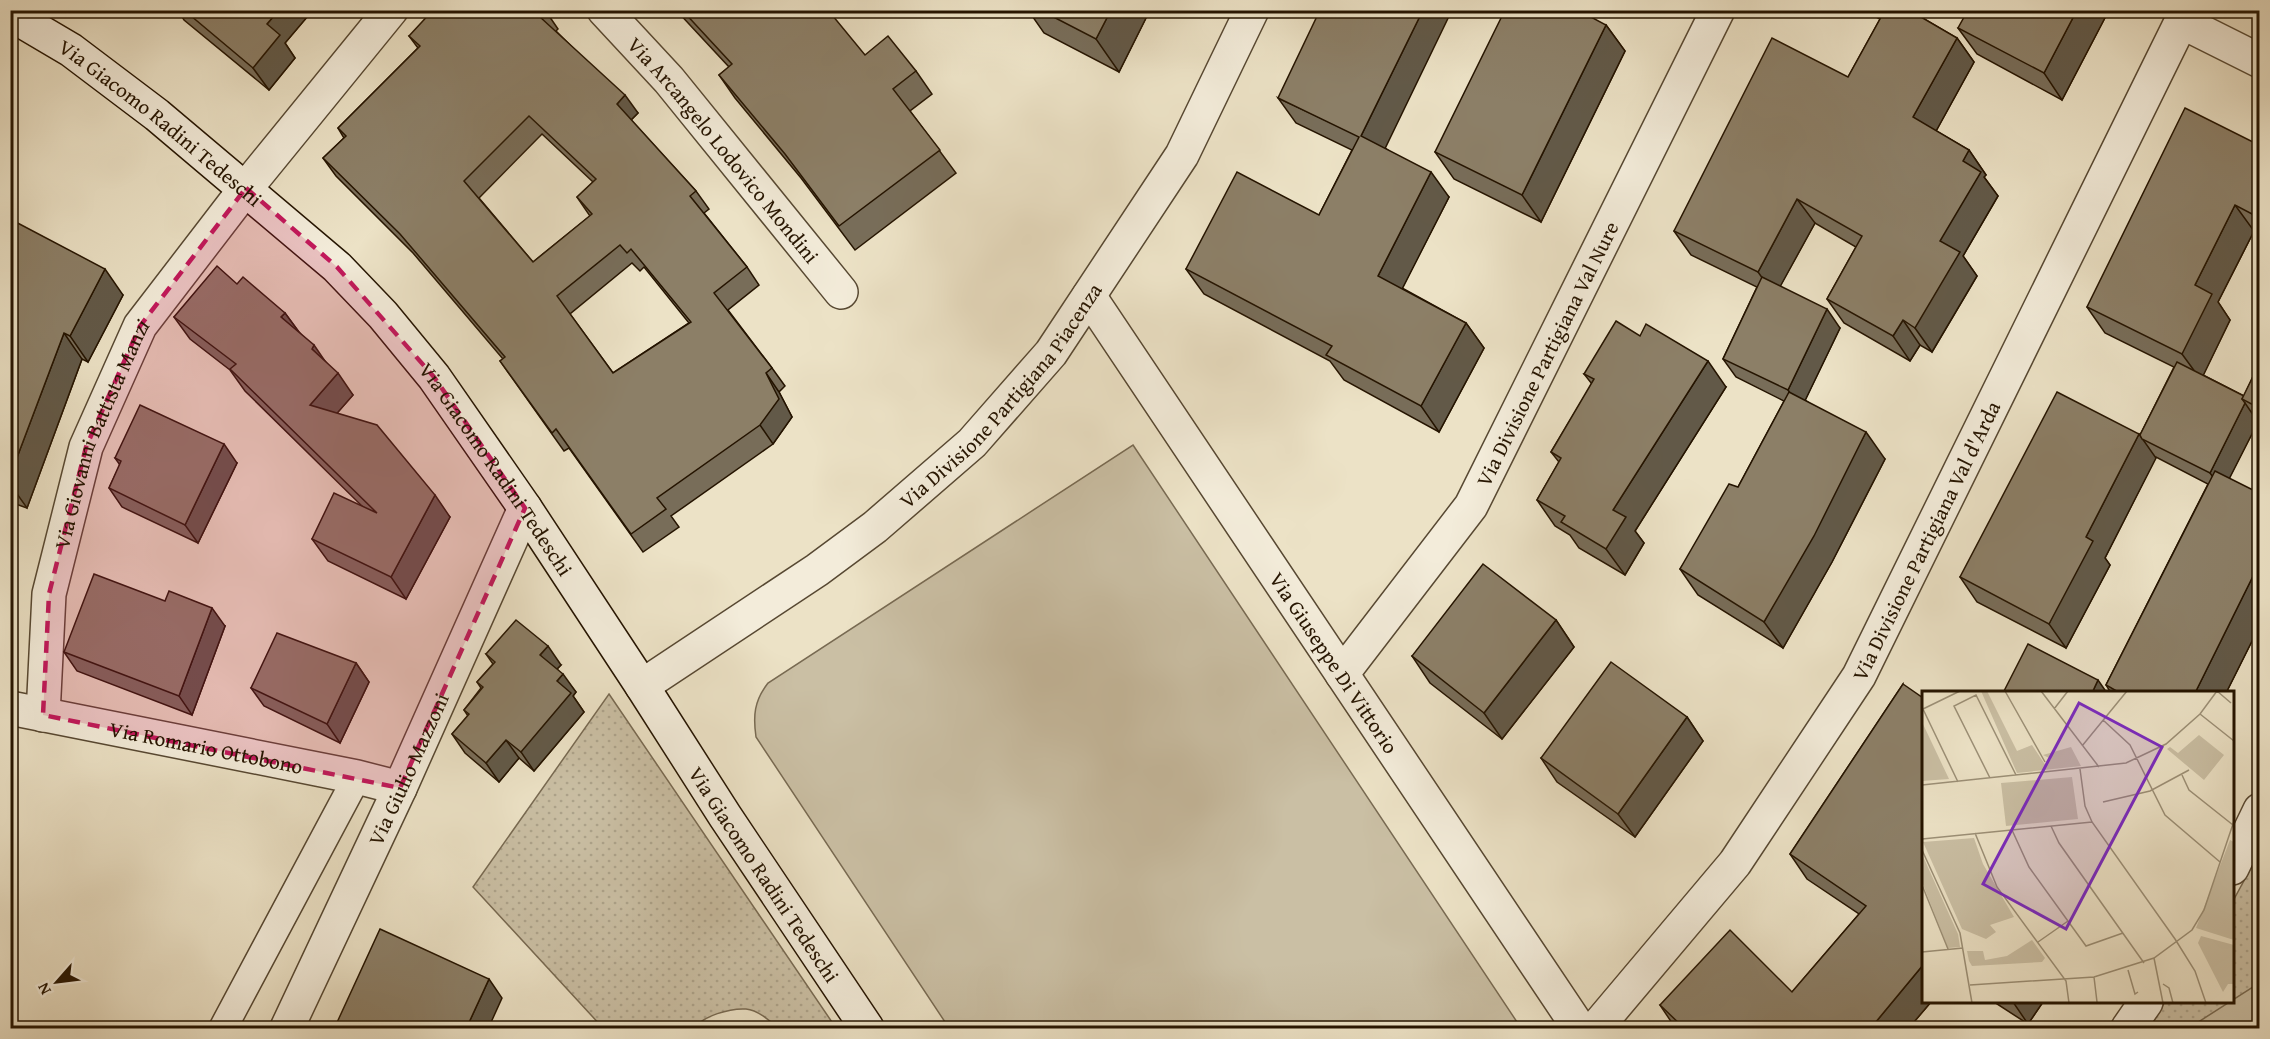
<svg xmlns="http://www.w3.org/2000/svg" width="2270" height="1039" font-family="'Gentium Book Plus',serif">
	<defs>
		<pattern id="grass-dots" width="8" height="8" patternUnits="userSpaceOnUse" patternTransform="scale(1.5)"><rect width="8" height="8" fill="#cabfa4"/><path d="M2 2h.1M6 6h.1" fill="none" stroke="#ada38b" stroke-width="1.8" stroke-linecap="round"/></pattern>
	</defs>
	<rect width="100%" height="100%" fill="#ece2c6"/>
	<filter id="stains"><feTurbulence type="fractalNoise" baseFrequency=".00333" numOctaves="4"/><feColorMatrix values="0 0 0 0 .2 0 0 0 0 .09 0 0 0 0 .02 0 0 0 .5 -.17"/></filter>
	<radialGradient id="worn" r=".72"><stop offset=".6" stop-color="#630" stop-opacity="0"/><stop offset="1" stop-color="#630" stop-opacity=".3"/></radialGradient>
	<g fill="url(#grass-dots)" stroke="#786a52" stroke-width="1.5">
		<path d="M 609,694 L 836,1028 L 777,1028 C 770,1020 757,1010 746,1009 C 729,1008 704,1016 694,1028 L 603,1028 L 473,887 Z"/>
		<path d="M 2259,853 L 2259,1028 L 2146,1028 L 2165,1002 L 2232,1002 L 2233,901 Z"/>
	</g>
	<g fill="#cabfa4" stroke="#786a52" stroke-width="1.5">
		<path d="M 1133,445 L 1521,1028 L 949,1028 L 756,737 C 753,716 754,701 768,683 Z"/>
		<path d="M 2259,983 L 2259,1028 L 2189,1028 Z"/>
	</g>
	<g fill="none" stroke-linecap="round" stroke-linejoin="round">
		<defs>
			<path id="pedestrian" d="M 223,1028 L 357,777"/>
			<g id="minor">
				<path id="s1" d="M 604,10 L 669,80 L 841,292"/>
				<path d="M 2182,22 L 2260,61"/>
				<path id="s2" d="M 1089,296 L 1579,1028"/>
				<path id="s3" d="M 1342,674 L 1471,506 L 1718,10"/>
				<path id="s4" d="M 10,708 L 357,777 L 400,788"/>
				<path id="s5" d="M 43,715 L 49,594 L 86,447 L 140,326 L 246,188 L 391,10"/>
				<path d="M 2232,868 L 2260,810"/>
				<path id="s6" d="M 287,1028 L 400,788 L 525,508"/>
				<path id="s7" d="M 1596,1028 L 1735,863 L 1859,676 L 2187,10"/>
				<path d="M 2128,1028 L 2146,1002"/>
			</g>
			<g id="tertiary">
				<path id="s8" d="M 642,686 L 817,570 L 875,527 L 972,443 L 1051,353 L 1182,155 L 1252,10"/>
			</g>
			<g id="secondary">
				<path id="s9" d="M 10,14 L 71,50 L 157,115 L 337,267 L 383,315 L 434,377 L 525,508 L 642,686 L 725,816 L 867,1028"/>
			</g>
		</defs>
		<use href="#pedestrian" stroke="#574832" stroke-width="30"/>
		<use href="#minor" stroke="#574832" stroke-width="36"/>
		<use href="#tertiary" stroke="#574832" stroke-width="36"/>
		<use href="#secondary" stroke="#251400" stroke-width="36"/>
		<use href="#pedestrian" stroke="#f3ecda" stroke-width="27"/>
		<use href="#minor" stroke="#f3ecda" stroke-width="33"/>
		<use href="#tertiary" stroke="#f3ecda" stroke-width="33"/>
		<use href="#secondary" stroke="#f3ecda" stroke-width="33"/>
	</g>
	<g fill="#786d59" stroke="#251400" stroke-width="1.5" fill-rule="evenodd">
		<path d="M 178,10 L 313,10 L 285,43 L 295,58 L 269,90 L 184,20 Z"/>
		<path d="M 545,10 L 558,29 L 556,31 L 638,113 L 631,120 L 696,191 L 709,209 L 704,213 L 747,267 L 759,285 L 728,310 L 772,368 L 785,386 L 779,392 L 792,417 L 773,444 L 671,516 L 679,527 L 643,552 L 569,448 L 564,451 L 500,361 L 503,359 L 413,253 L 336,176 L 323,158 L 344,138 L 338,128 L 418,48 L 409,36 ZM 542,134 L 593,182 L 577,197 L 590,216 L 533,262 L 479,198 ZM 632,263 L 640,271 L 644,267 L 689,323 L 613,373 L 570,314 Z"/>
		<path d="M 676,10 L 789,10 L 792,14 L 865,55 L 916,71 L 932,94 L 910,111 L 956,173 L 855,250 L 801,178 L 735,98 L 719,75 L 729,67 Z"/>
		<path d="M 1028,10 L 1150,10 L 1119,72 L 1044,33 Z"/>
		<path d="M 1863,10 L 1909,10 L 1957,38 L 1974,62 L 1936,131 L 1969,150 L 1986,175 L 1984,177 L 1998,196 L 1963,256 L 1977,276 L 1932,352 L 1920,345 L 1910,361 L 1844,323 L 1827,299 L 1856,247 L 1815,223 L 1780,286 L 1840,328 L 1805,400 L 1885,459 L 1832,562 L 1783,648 L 1698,595 L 1680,569 L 1738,487 L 1784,401 L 1736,377 L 1723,359 L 1757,287 L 1691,255 L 1674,231 L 1848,77 L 1880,19 Z"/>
		<path d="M 2108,12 L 2062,100 L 1977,54 L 1958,28 Z"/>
		<path d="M 1606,25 L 1625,51 L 1541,222 L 1454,179 L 1435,152 Z"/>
		<path d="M 1278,98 L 1385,148 L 1449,197 L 1402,288 L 1466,323 L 1484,348 L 1439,432 L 1344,380 L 1330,361 L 1204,294 L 1186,269 L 1319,215 L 1352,150 L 1296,123 Z"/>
		<path d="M 2259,145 L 2259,234 L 2254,231 L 2218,302 L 2230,320 L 2203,375 L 2244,396 L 2259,364 L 2259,424 L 2258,422 L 2229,478 L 2259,627 L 2226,693 L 2111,693 L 2106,685 L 2208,484 L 2156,457 L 2105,558 L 2110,565 L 2066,648 L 1977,602 L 1960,577 L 2139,434 L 2140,435 L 2174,367 L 2105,333 L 2087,307 Z"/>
		<path d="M 10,219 L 123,295 L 88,362 L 82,359 L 27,508 L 10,502 Z"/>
		<path d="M 237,284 L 285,313 L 299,332 L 324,360 L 353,395 L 337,413 L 450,517 L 406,599 L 328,561 L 312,539 L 363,507 L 245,391 L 230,370 L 190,339 L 174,317 Z"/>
		<path d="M 1584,374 L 1726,387 L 1635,531 L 1644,543 L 1625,575 L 1579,548 L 1570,535 L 1555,526 L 1537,500 L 1559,462 L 1551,452 L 1592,384 Z"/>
		<path d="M 115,458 L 237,463 L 198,543 L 122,507 L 109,488 L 120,465 Z"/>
		<path d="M 1556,620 L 1574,647 L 1502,739 L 1430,683 L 1412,656 Z"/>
		<path d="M 225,626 L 192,715 L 77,671 L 64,652 Z"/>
		<path d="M 486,654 L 561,665 L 557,669 L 576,692 L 573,696 L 584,712 L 534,771 L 519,758 L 499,782 L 465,753 L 452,734 L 468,716 L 464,710 L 481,688 L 477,682 L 493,664 Z"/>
		<path d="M 356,663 L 369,682 L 340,743 L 264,706 L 251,688 Z"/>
		<path d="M 1903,684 L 1923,1002 L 1931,1002 L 1908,1029 L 1676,1029 L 1660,1005 L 1792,992 L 1859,914 L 1807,879 L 1790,854 Z"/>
		<path d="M 1687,717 L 1703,741 L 1635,837 L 1557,782 L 1541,758 Z"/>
		<path d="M 1994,1002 L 2043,1002 L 2028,1024 Z"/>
	</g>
	<g fill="#625948" stroke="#251400" stroke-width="1.5">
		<path d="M 279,10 L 313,10 L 285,43 L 295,58 L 269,90 L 253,68 L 267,24 Z"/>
		<path d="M 1111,10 L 1150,10 L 1119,72 L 1096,39 Z"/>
		<path d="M 1423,10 L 1452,10 L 1379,161 L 1361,136 Z"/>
		<path d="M 2077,10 L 2107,10 L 2108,12 L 2062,100 L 2044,73 Z"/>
		<path d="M 1606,25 L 1625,51 L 1541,222 L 1522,195 Z"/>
		<path d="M 1957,38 L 1974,62 L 1930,142 L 1913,117 Z"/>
		<path d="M 625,95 L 638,113 L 629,122 L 617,104 Z"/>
		<path d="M 1969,150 L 1986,175 L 1984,177 L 1998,196 L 1963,256 L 1977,276 L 1932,352 L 1915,328 L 1963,161 Z"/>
		<path d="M 1431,172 L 1449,197 L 1396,301 L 1378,276 Z"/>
		<path d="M 1797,199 L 1815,223 L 1775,296 L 1758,272 Z"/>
		<path d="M 2259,199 L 2259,224 L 2252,214 Z"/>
		<path d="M 2235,205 L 2254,231 L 2218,302 L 2230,320 L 2201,380 L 2182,354 L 2195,285 Z"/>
		<path d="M 105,269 L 123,295 L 88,362 L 70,336 Z"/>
		<path d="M 1827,309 L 1840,328 L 1801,409 L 1788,390 Z"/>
		<path d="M 285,313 L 301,335 L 281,317 Z"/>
		<path d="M 1903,320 L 1920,345 L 1910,361 L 1893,336 Z"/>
		<path d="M 1466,323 L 1484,348 L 1439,432 L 1421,406 Z"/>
		<path d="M 64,333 L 82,359 L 27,508 L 10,484 L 10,476 Z"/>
		<path d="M 314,345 L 329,367 L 312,349 Z"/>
		<path d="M 1708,361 L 1726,387 L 1635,531 L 1644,543 L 1625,575 L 1606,549 L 1613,510 Z"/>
		<path d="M 338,373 L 353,395 L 325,427 L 310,405 Z"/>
		<path d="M 766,373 L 779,392 L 792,417 L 773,444 L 760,425 Z"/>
		<path d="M 2245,403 L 2258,422 L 2223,491 L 2210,473 Z"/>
		<path d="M 1866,432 L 1885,459 L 1832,562 L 1783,648 L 1764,622 Z"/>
		<path d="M 2139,434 L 2156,458 L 2105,558 L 2110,565 L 2066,648 L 2049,624 L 2086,537 Z"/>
		<path d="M 224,444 L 237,463 L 198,543 L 185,525 Z"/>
		<path d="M 435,495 L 450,517 L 406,599 L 391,577 Z"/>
		<path d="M 2259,564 L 2259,627 L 2226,693 L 2195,693 Z"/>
		<path d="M 212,608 L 225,626 L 192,715 L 179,696 Z"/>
		<path d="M 1556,620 L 1574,647 L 1502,739 L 1484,713 Z"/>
		<path d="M 548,646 L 561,665 L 553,673 L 540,655 Z"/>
		<path d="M 356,663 L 369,682 L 340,743 L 327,724 Z"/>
		<path d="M 563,674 L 576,692 L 573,696 L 584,712 L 534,771 L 521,752 L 557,681 Z"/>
		<path d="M 2098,680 L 2107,693 L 2092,693 Z"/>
		<path d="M 1687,717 L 1703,741 L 1635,837 L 1618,814 Z"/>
		<path d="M 506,740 L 519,758 L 499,782 L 486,763 Z"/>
		<path d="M 1923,965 L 1923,1002 L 1931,1002 L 1908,1029 L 1870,1029 Z"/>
		<path d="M 489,979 L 502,998 L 488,1029 L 466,1029 Z"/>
		<path d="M 2013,1002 L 2043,1002 L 2028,1024 Z"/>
	</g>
	<g fill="#8c7f67" stroke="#251400" stroke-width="1.5" fill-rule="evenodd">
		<path d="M 184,10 L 279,10 L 267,24 L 280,35 L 253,68 Z"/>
		<path d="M 433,10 L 545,10 L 545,11 L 540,17 L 625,95 L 617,104 L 696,191 L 690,196 L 747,267 L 714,293 L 772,368 L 766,373 L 779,399 L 760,425 L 657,498 L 666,509 L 631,534 L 556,429 L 552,433 L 500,361 L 505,357 L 400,234 L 323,158 L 346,136 L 338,128 L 420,46 L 409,36 ZM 529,116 L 596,179 L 577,197 L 592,214 L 533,262 L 464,181 ZM 620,245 L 627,253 L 631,249 L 691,322 L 613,373 L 557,296 Z"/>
		<path d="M 682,10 L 789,10 L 792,14 L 797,10 L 828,10 L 865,55 L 888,36 L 916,71 L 893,89 L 940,150 L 839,226 L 785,154 L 719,75 L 732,64 Z"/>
		<path d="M 1040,10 L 1111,10 L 1096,39 Z"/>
		<path d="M 1320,10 L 1423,10 L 1361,136 L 1431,172 L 1378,276 L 1466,323 L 1421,406 L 1326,355 L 1332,346 L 1186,269 L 1237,172 L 1319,215 L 1359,137 L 1278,98 Z"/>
		<path d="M 1505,10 L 1578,10 L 1606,25 L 1522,195 L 1435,152 Z"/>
		<path d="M 1885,10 L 1909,10 L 1957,38 L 1913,117 L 1969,150 L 1963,161 L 1981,172 L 1940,241 L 1960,252 L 1915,328 L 1903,320 L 1893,336 L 1827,299 L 1862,236 L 1797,199 L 1758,272 L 1674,231 L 1772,38 L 1848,77 Z"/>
		<path d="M 1968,10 L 2077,10 L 2044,73 L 1958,28 Z"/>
		<path d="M 2185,108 L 2259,145 L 2259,199 L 2252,214 L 2235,205 L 2195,285 L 2212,294 L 2182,354 L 2087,307 Z"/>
		<path d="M 10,219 L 105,269 L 70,336 L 64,333 L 10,476 Z"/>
		<path d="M 217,266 L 237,284 L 243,277 L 285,313 L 281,317 L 314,345 L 312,349 L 338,373 L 310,405 L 377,425 L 435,495 L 391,577 L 312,539 L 334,493 L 377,513 L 230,369 L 236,364 L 174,317 Z"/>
		<path d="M 1762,277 L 1827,309 L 1788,390 L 1723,359 Z"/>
		<path d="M 1616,321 L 1640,336 L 1646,324 L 1708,361 L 1613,510 L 1626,517 L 1606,549 L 1561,522 L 1565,516 L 1537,500 L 1561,458 L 1551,452 L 1594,379 L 1584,374 Z"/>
		<path d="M 2177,362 L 2244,396 L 2242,399 L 2245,403 L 2210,473 L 2142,439 L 2140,435 Z"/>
		<path d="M 2259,364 L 2259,408 L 2242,399 Z"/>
		<path d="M 1789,392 L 1866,432 L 1814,536 L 1764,622 L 1680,569 L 1729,484 L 1738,487 Z"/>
		<path d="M 2057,392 L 2139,434 L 2086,537 L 2093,541 L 2049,624 L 1960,577 Z"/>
		<path d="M 140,405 L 224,444 L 185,525 L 109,488 L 121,461 L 115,458 Z"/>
		<path d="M 2215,471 L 2259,493 L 2259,564 L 2195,693 L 2120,693 L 2106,685 Z"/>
		<path d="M 1483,564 L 1556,620 L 1484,713 L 1412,656 Z"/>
		<path d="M 94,574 L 165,601 L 169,591 L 212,608 L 179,696 L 64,652 Z"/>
		<path d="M 516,620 L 548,646 L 540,655 L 563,674 L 557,681 L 571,693 L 521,752 L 506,740 L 486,763 L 452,734 L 469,714 L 464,710 L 483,687 L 477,682 L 495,662 L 486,654 Z"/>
		<path d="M 277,633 L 356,663 L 327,724 L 251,688 Z"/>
		<path d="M 2028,644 L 2098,680 L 2092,693 L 2003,693 Z"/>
		<path d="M 1611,662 L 1687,717 L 1618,814 L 1541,758 Z"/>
		<path d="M 1903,684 L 1923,698 L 1923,965 L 1870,1029 L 1685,1029 L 1660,1005 L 1730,930 L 1792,992 L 1866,906 L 1790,854 Z"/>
		<path d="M 380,929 L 489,979 L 466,1029 L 334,1029 Z"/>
	</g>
	<path fill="#c2185b" fill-opacity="0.2" stroke="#c2185b" stroke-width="4.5" stroke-dasharray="12 8" stroke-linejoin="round" d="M 246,188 L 337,267 L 434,377 L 525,508 L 400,788 L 43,715 L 49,594 L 86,447 L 140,326 Z"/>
	<g text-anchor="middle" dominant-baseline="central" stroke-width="4.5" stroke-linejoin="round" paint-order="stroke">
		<g font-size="21" fill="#251400" stroke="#f3ecda">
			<text stroke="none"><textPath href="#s9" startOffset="186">Via Giacomo Radini Tedeschi</textPath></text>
			<text stroke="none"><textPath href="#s1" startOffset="184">Via Arcangelo Lodovico Mondini</textPath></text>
			<text stroke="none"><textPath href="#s3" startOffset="382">Via Divisione Partigiana Val Nure</textPath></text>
			<text stroke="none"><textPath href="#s8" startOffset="465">Via Divisione Partigiana Piacenza</textPath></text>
			<text stroke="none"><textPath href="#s5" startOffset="290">Via Giovanni Battista Manzi</textPath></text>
			<text stroke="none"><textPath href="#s9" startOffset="672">Via Giacomo Radini Tedeschi</textPath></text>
			<text stroke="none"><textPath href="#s7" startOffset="591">Via Divisione Partigiana Val d'Arda</textPath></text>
			<text stroke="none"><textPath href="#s2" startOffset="441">Via Giuseppe Di Vittorio</textPath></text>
			<text stroke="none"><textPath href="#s4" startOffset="200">Via Romario Ottobono</textPath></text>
			<text stroke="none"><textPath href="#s6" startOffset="286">Via Giulio Mazzoni</textPath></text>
			<text stroke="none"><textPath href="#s9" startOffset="1158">Via Giacomo Radini Tedeschi</textPath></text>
		</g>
	</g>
	<g transform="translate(1922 691)">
		<rect width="312" height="312" fill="#ece2c6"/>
		<path d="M 59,0 L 65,0 L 95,60 L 110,54 L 124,75 L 129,68 L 121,64 L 149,56 L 159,75 L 95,82 ZM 0,31 L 27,88 L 0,90 ZM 52,147 L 61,173 L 92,226 L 68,234 L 74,241 L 64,248 L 40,238 L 1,151 ZM 110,249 L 123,267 L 120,271 L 50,275 L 47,270 L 45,260 L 61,260 L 63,269 L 85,265 Z" fill="#cabfa4"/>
		<path d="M 0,163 L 36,243 L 38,256 L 26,257 L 0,191 ZM 279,245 L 312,254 L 312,293 L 306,293 L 301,301 L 276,252 Z" fill="#cabfa4"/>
		<path d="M 277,44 L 302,64 L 282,89 L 245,58 L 248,56 L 256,62 ZM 150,86 L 156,128 L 84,135 L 79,92 ZM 308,149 L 312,151 L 312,249 L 274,237 ZM 55,161 L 57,184 L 46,185 L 44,162 ZM 65,184 L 66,204 L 35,207 L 33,187 ZM 77,204 L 80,227 L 39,232 L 37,208 Z" fill="#cabfa4"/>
		<path fill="none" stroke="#9c9077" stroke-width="1.5" d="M 83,0 L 123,71M 119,0 L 177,76M 295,0 L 309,12M 0,16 L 36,91M 1,18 L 38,0M 132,18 L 146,0M 278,23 L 312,50M 181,29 L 208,54 L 243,124 L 298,171M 160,55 L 205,0M 158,78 L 163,115 L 170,131 L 253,248 L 273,280 L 284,312M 260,84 L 267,99 L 311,134M 68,87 L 32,15 L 54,4 L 94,84M 0,94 L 204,72 L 244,53 L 278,23 L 295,0M 181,111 L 228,100 L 267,79M 129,135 L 137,152 L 222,272M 90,139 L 107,176 L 164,255 L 201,242M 53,142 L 75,196 L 144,290 L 147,312M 0,148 L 170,131M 0,159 L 38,242 L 50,312M 0,194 L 26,258M 116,251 L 146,230M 0,261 L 41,257M 232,267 L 241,312M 206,279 L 213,303 L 216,301M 172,286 L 175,311M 241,293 L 247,297 L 251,312M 48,294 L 172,286 L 232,267 L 270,239 L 282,219 L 312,130"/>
		<path fill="#7b2cbf" fill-opacity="0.15" stroke="#7b2cbf" stroke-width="3" d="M 157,12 L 240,56 L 144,238 L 61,193 Z"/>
		<rect width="312" height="312" fill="none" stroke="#251400" stroke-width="3"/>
	</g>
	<rect width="2270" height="1039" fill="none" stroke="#ece2c6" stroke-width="36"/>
	<rect x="12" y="12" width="2246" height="1015" fill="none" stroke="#251400" stroke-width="3"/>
	<rect x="18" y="18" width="2234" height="1003" fill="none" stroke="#251400" stroke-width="1.5"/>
	<g transform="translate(57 982) rotate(242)" stroke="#f3ecda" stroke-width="4.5" paint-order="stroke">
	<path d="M0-4.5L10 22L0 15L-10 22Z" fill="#251400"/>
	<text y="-9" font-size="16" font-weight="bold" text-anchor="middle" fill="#251400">N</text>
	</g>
	<rect width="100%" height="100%" filter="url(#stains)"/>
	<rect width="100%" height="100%" fill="url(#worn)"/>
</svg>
